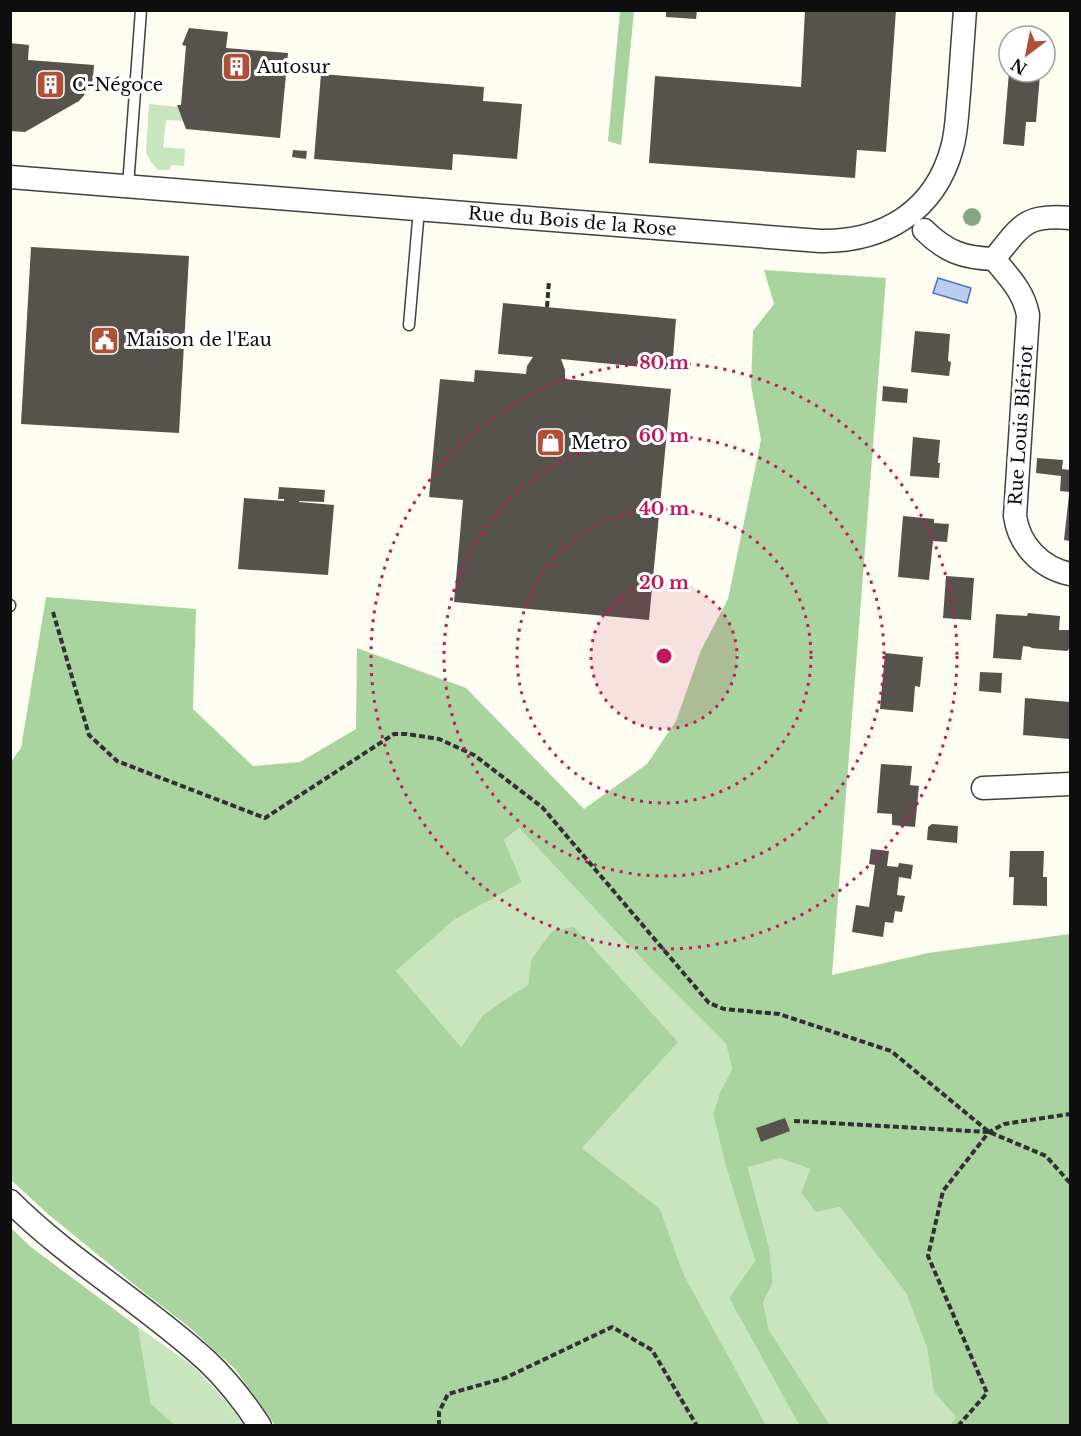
<svg xmlns="http://www.w3.org/2000/svg" width="1081" height="1436" font-family="'Libre Baskerville',serif">
	<rect width="100%" height="100%" fill="#fdfdf1"/>
	<g fill="#c8e5be">
		<path d="M 149,104 L 178,107 L 184,121 L 166,120 L 163,147 L 185,149 L 184,166 L 172,165 L 169,170 L 158,170 L 151,162 L 146,152 Z"/>
		<path d="M 519,828 L 653,971 L 726,1044 L 732,1069 L 720,1092 L 713,1114 L 726,1167 L 755,1261 L 729,1298 L 799,1425 L 766,1425 L 684,1275 L 660,1209 L 582,1148 L 677,1042 L 531,960 L 528,985 L 504,1000 L 483,1015 L 461,1047 L 396,971 L 454,920 L 522,882 L 504,840 Z"/>
		<path d="M 780,1158 L 810,1169 L 801,1193 L 816,1212 L 840,1207 L 906,1293 L 928,1347 L 934,1392 L 956,1417 L 950,1425 L 830,1425 L 769,1330 L 763,1303 L 773,1282 L 769,1247 L 748,1166 Z"/>
		<path d="M 138,1327 L 192,1365 L 225,1400 L 244,1425 L 175,1425 L 151,1404 Z"/>
	</g>
	<g fill="#a9d49f">
		<path d="M 620,11 L 634,11 L 621,145 L 608,141 Z"/>
		<path d="M 764,270 L 886,278 L 832,975 L 928,953 L 1070,934 L 1070,1425 L 950,1425 L 956,1417 L 934,1392 L 927,1347 L 906,1293 L 840,1207 L 816,1212 L 801,1193 L 810,1169 L 780,1158 L 748,1167 L 769,1247 L 773,1282 L 763,1303 L 769,1330 L 830,1425 L 799,1425 L 729,1298 L 755,1261 L 726,1167 L 713,1114 L 720,1092 L 732,1069 L 726,1044 L 653,971 L 519,828 L 504,840 L 522,882 L 454,920 L 396,971 L 461,1047 L 483,1015 L 504,1000 L 528,985 L 531,960 L 552,931 L 574,927 L 678,1042 L 582,1148 L 660,1209 L 684,1275 L 766,1425 L 275,1425 L 235,1369 L 188,1326 L 146,1294 L 49,1215 L 11,1180 L 10,763 L 21,748 L 46,597 L 196,609 L 193,709 L 253,766 L 300,762 L 356,729 L 357,648 L 466,688 L 584,809 L 647,764 L 676,721 L 701,650 L 728,599 L 761,440 L 751,385 L 753,331 L 774,304 Z"/>
		<path d="M 10,1227 L 31,1247 L 138,1327 L 151,1404 L 175,1425 L 11,1425 Z"/>
	</g>
	<path fill="#bbcef0" stroke="#4a72bf" stroke-width="1.5" d="M 938,278 L 971,288 L 967,303 L 933,293 Z"/>
	<g fill="#56524c">
		<path d="M 666,10 L 697,10 L 696,19 L 666,17 Z"/>
		<path d="M 805,10 L 896,10 L 886,152 L 857,150 L 855,178 L 649,163 L 655,76 L 801,87 Z"/>
		<path d="M 189,28 L 228,32 L 226,48 L 288,53 L 280,138 L 186,129 L 177,105 L 181,105 L 186,46 L 182,45 Z"/>
		<path d="M 10,43 L 29,45 L 28,60 L 94,65 L 93,79 L 88,91 L 79,101 L 25,132 L 10,131 Z"/>
		<path d="M 1009,72 L 1040,75 L 1036,122 L 1026,122 L 1024,146 L 1003,144 Z"/>
		<path d="M 321,74 L 484,87 L 483,101 L 522,104 L 517,159 L 453,154 L 452,170 L 314,159 Z"/>
		<path d="M 293,150 L 307,151 L 306,159 L 292,157 Z"/>
		<path d="M 31,247 L 189,256 L 179,433 L 21,424 Z"/>
		<path d="M 503,303 L 676,319 L 672,370 L 561,359 L 565,370 L 565,379 L 671,389 L 649,620 L 454,602 L 463,500 L 429,497 L 440,379 L 474,382 L 475,370 L 526,374 L 527,366 L 533,357 L 498,354 Z"/>
		<path d="M 915,331 L 950,334 L 948,361 L 951,362 L 949,376 L 911,372 Z"/>
		<path d="M 883,386 L 908,389 L 907,403 L 882,401 Z"/>
		<path d="M 913,437 L 940,440 L 938,463 L 940,463 L 939,478 L 910,476 Z"/>
		<path d="M 1037,458 L 1063,460 L 1062,469 L 1070,470 L 1070,492 L 1060,491 L 1061,476 L 1036,473 Z"/>
		<path d="M 279,487 L 325,490 L 324,502 L 299,501 L 299,502 L 334,505 L 328,575 L 238,569 L 244,498 L 284,501 L 284,499 L 278,499 Z"/>
		<path d="M 1069,495 L 1070,495 L 1070,541 L 1064,540 Z"/>
		<path d="M 903,516 L 934,519 L 934,523 L 949,524 L 947,542 L 933,541 L 929,580 L 898,577 Z"/>
		<path d="M 946,576 L 974,578 L 971,620 L 943,618 Z"/>
		<path d="M 1028,613 L 1060,616 L 1059,630 L 1069,630 L 1070,633 L 1070,648 L 1067,651 L 1031,648 L 1031,647 L 1023,646 L 1021,660 L 993,658 L 996,614 L 1027,616 Z"/>
		<path d="M 885,653 L 923,657 L 920,687 L 915,686 L 913,712 L 880,709 Z"/>
		<path d="M 980,672 L 1002,673 L 1001,693 L 979,691 Z"/>
		<path d="M 1025,698 L 1070,702 L 1070,739 L 1023,735 Z"/>
		<path d="M 881,764 L 912,766 L 910,785 L 919,786 L 915,827 L 892,825 L 892,814 L 877,813 Z"/>
		<path d="M 932,824 L 958,826 L 957,843 L 927,840 L 928,827 Z"/>
		<path d="M 871,849 L 889,851 L 887,866 L 898,867 L 899,863 L 913,865 L 911,879 L 899,877 L 897,895 L 905,896 L 902,912 L 895,911 L 893,923 L 885,922 L 883,937 L 852,932 L 856,905 L 869,907 L 875,865 L 869,864 Z"/>
		<path d="M 1010,851 L 1044,851 L 1043,877 L 1047,877 L 1047,906 L 1013,905 L 1014,877 L 1009,877 Z"/>
		<path d="M 785,1118 L 790,1131 L 761,1142 L 756,1128 Z"/>
	</g>
	<g fill="none" stroke-linecap="round" stroke-linejoin="round">
		<defs>
			<g id="service">
				<path d="M 128,186 L 141,10"/>
				<path d="M 409,325 L 419,209"/>
				<path d="M 10,605 L 10,606"/>
			</g>
			<g id="minor">
				<path id="s1" d="M 10,177 L 820,241 C 884,242 935,211 952,148 C 957,131 957,112 959,93 C 961,66 963,38 965,10"/>
				<path d="M 924,230 C 946,252 964,258 994,259"/>
				<path d="M 994,259 C 1009,277 1024,292 1028,315 L 1015,516 C 1019,545 1041,568 1070,574"/>
				<path d="M 994,259 C 1021,226 1024,214 1070,218"/>
				<path d="M 983,788 L 1070,784"/>
				<path d="M 10,1201 C 70,1261 145,1304 207,1361 C 227,1380 245,1403 260,1426"/>
			</g>
		</defs>
		<use href="#service" stroke="#414141" stroke-width="13"/>
		<use href="#minor" stroke="#414141" stroke-width="25"/>
		<g stroke="#303030" stroke-width="4" stroke-dasharray="6 3" stroke-linecap="butt">
			<path d="M 547,307 L 549,281"/>
			<path d="M 53,612 L 89,735 L 117,761 L 265,818 L 394,734 L 407,734 L 439,739 L 474,755 L 542,807 L 709,1003 L 724,1009 L 779,1014 L 891,1051 L 989,1132 L 1046,1156 L 1070,1183"/>
			<path d="M 794,1121 L 989,1132"/>
			<path d="M 439,1426 L 439,1412 L 448,1394 L 505,1378 L 612,1327 L 652,1350 L 697,1426"/>
			<path d="M 958,1426 L 987,1393 L 928,1256 L 943,1191 L 989,1132 L 1004,1124 L 1070,1114"/>
		</g>
		<use href="#service" stroke="#fff" stroke-width="10"/>
		<use href="#minor" stroke="#fff" stroke-width="22"/>
	</g>
	<circle fill="#86a683" cx="972" cy="217" r="9"/>
	<circle cx="664" cy="656" r="73" fill="#c2185b" fill-opacity=".12"/>
	<g fill="none" stroke="#c2185b" stroke-width="3" stroke-dasharray="3 6">
		<circle cx="664" cy="656" r="73"/>
		<circle cx="664" cy="656" r="147"/>
		<circle cx="664" cy="656" r="220"/>
		<circle cx="664" cy="656" r="293"/>
	</g>
	<defs>
		<symbol id="building-square" viewBox="-11 -11 22 22"><rect x="-9" y="-9" width="18" height="18" rx="4" fill="#af4f35" stroke="#fff"/><path d="M-4-6H4V6H1V3H-1V6H-4ZM-2.5-4.3h1.7v1.8h-1.7ZM.8-4.3h1.7v1.8H.8ZM-2.5-1h1.7V.8h-1.7ZM.8-1h1.7V.8H.8Z" fill="#fff"/></symbol>
		<symbol id="civic-square" viewBox="-11 -11 22 22"><rect x="-9" y="-9" width="18" height="18" rx="4" fill="#af4f35" stroke="#fff"/><path d="M-.6-6.5H3V-4.5H.6V-3L4-1V1h2V6H-6V1h2V-1L-.6-3ZM-1.2 2.5V6h2.4V2.5Z" fill="#fff"/></symbol>
		<symbol id="shop-square" viewBox="-11 -11 22 22"><rect x="-9" y="-9" width="18" height="18" rx="4" fill="#af4f35" stroke="#fff"/><path d="M-5-2.5h2.3a2.7 3.5 0 0 1 5.4 0H5L5.5 6h-11ZM-1.5-2.5h3a1.5 2.3 0 0 0-3 0Z" fill="#fff"/></symbol>
	</defs>
	<g fill-rule="evenodd">
		<use href="#building-square" x="220" y="50" width="33" height="33"/>
		<use href="#building-square" x="34" y="68" width="33" height="33"/>
		<use href="#civic-square" x="88" y="324" width="33" height="33"/>
		<use href="#shop-square" x="534" y="426" width="33" height="33"/>
	</g>
	<g text-anchor="middle" dominant-baseline="central" stroke-width="6" stroke-linejoin="round" paint-order="stroke">
		<g font-size="18" fill="#0e0e0e" stroke="#fff" text-anchor="start">
			<text x="257" y="67">Autosur</text>
			<text x="72" y="85">C-Négoce</text>
			<text x="126" y="340">Maison de l'Eau</text>
			<text x="571" y="443">Metro</text>
		</g>
		<g font-size="18" fill="#0e0e0e" stroke="#fff">
			<text stroke="none"><textPath href="#s1" startOffset="564">Rue du Bois de la Rose</textPath></text>
			<text transform="translate(1021 425) rotate(-86)">Rue Louis Blériot</text>
		</g>
	</g>
	<circle cx="664" cy="656" r="9" fill="#c2185b" stroke="#fff" stroke-width="3"/>
	<g font-size="18" text-anchor="middle" font-weight="bold" fill="#c2185b" stroke="#fff" stroke-width="6" stroke-linejoin="round" paint-order="stroke">
		<text x="664" y="369">80 m</text>
		<text x="664" y="442">60 m</text>
		<text x="664" y="515">40 m</text>
		<text x="664" y="589">20 m</text>
	</g>
	<rect width="1081" height="1436" fill="none" stroke="#0e0e0e" stroke-width="24"/>
	<g transform="translate(1027 54) rotate(212)"><circle r="28" fill="#ffffff" stroke="#9f9f9f" stroke-width="1.5"/>
	<path d="M0-4.5L10 22L0 15L-10 22Z" fill="#af4f35"/>
	<text y="-9" font-size="16" font-weight="bold" text-anchor="middle" fill="#0e0e0e">N</text>
	</g>
</svg>
